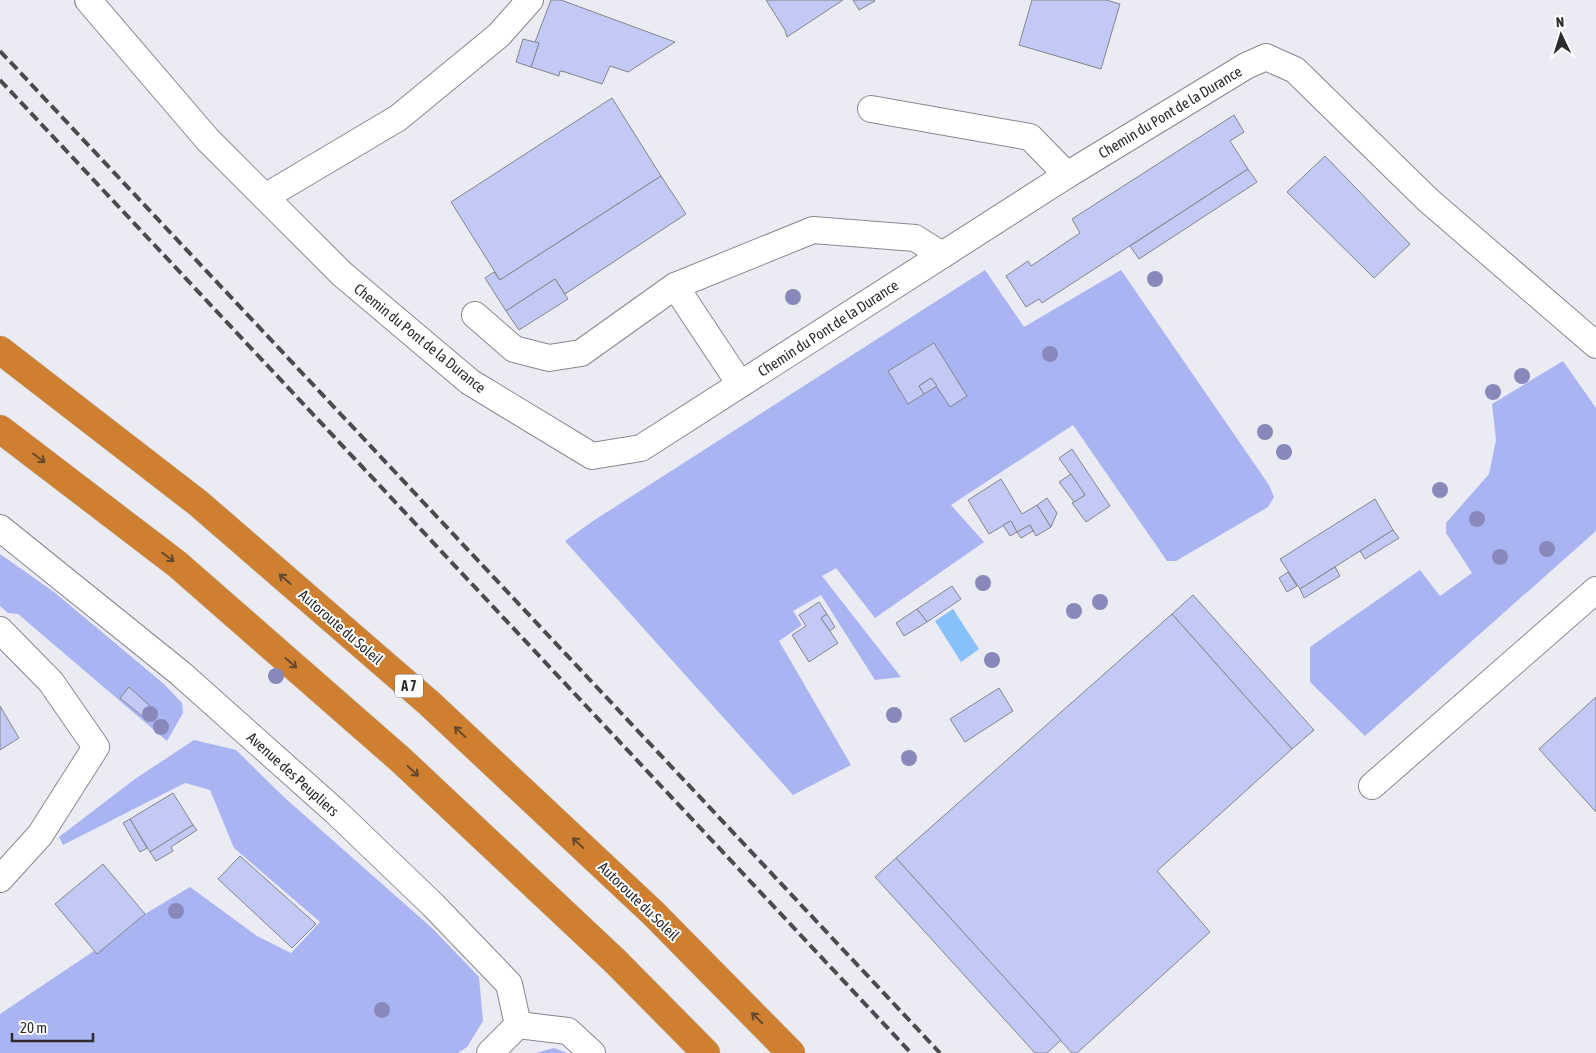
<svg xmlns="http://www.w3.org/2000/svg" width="1596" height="1053" font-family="'Asap Condensed',sans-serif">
	<rect width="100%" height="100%" fill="#eaebf3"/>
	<g fill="#abb4f3">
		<path d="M 985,270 L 1024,327 L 1121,270 L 1269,485 L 1274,497 L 1268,507 L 1176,561 L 1167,561 L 1073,425 L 951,505 L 984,542 L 875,618 L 836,568 L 822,576 L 901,677 L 875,680 L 821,595 L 793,611 L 802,625 L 779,641 L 851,765 L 793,795 L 565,541 L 593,521 Z"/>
		<path d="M 1563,361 L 1596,408 L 1596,531 L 1365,736 L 1310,682 L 1310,647 L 1420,570 L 1440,596 L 1472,573 L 1446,533 L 1446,523 L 1489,474 L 1496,440 L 1492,404 Z"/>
		<path d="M 0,554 L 54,592 L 164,684 L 182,703 L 183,713 L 167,741 L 18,614 L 8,613 L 0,606 Z"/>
		<path d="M 194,740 L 236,750 L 286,799 L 432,928 L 479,977 L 483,1021 L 467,1047 L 458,1053 L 0,1053 L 0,1014 L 131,926 L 145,914 L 190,887 L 257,936 L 291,953 L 320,922 L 234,848 L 210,790 L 185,783 L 63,845 L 59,837 L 135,779 Z"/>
		<path d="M 554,1048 L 567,1053 L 536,1053 Z"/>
	</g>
	<path fill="#88c0fb" d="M 953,609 L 979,649 L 961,662 L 935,621 Z"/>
	<g fill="#c2c9f5" stroke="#84868c">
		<path d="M 551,0 L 561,0 L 675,42 L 628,72 L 610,66 L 602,84 L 565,72 L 560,71 L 559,76 L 531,67 L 539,43 L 535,42 Z"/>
		<path d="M 766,0 L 843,0 L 787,37 L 785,30 Z"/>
		<path d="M 853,0 L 874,0 L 875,1 L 859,10 Z"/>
		<path d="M 1032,0 L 1106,0 L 1120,4 L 1101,69 L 1019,45 Z"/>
		<path d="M 523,39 L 539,43 L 531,67 L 516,62 Z"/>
		<path d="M 612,98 L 661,176 L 500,280 L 451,202 Z"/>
		<path d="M 1234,115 L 1244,132 L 1230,141 L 1248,169 L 1042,303 L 1039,299 L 1026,307 L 1006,276 L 1028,261 L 1031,266 L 1080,233 L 1072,219 Z"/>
		<path d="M 1325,156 L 1410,244 L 1374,278 L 1287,192 Z"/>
		<path d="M 1248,169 L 1257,182 L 1139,259 L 1130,246 Z"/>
		<path d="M 661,176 L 686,214 L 565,294 L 555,279 L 506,311 L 485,278 L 494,272 L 500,280 Z"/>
		<path d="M 555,279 L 568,299 L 519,330 L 506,311 Z"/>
		<path d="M 934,343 L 967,396 L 950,407 L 931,378 L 919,386 L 924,394 L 908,404 L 888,371 Z"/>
		<path d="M 931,378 L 937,386 L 924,394 L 919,386 Z"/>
		<path d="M 1072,449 L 1110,506 L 1086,522 L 1072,503 L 1085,495 L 1059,458 Z"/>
		<path d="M 1071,474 L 1085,495 L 1074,502 L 1059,482 Z"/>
		<path d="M 1001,479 L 1022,514 L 1037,505 L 1051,527 L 1036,536 L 1030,525 L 1017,532 L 1011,521 L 989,534 L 968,500 Z"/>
		<path d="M 1047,498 L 1057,513 L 1051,527 L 1037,505 Z"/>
		<path d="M 1375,499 L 1393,530 L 1300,589 L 1280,559 Z"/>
		<path d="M 1011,521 L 1017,532 L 1010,536 L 1003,525 Z"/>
		<path d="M 1030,525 L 1033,531 L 1021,538 L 1017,532 Z"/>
		<path d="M 1393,530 L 1399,538 L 1365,559 L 1360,551 Z"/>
		<path d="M 1335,567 L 1340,576 L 1304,598 L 1300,589 Z"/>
		<path d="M 1288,572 L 1297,586 L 1287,592 L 1279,578 Z"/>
		<path d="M 952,586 L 961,599 L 927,622 L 917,609 Z"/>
		<path d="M 1193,595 L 1314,730 L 1292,749 L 1172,614 Z"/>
		<path d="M 819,602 L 827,614 L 821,618 L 838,643 L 809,662 L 792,635 L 806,626 L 799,615 Z"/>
		<path d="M 917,609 L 927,622 L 904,636 L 896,623 Z"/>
		<path d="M 827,614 L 835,627 L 830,631 L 821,618 Z"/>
		<path d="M 1172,614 L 1292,749 L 1157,871 L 1210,932 L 1077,1053 L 1072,1053 L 896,858 Z"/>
		<path d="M 129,687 L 150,706 L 142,716 L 120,698 Z"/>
		<path d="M 999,688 L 1013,711 L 965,742 L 950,719 Z"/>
		<path d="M 1596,697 L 1596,812 L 1539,749 Z"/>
		<path d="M 0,706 L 19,738 L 0,750 Z"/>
		<path d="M 173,793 L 193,825 L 150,852 L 130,819 Z"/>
		<path d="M 130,819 L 147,848 L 140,852 L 123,823 Z"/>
		<path d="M 193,825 L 197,830 L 171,847 L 173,851 L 156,861 L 150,852 Z"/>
		<path d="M 240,856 L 316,924 L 292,948 L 218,879 Z"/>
		<path d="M 896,858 L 1061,1040 L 1047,1053 L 1035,1053 L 875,877 Z"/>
		<path d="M 103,864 L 145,914 L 97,954 L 55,904 Z"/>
	</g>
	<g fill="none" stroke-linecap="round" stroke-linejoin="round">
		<defs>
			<g id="minor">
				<path d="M 88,0 L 208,140 L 342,274 L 470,382 L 592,456 L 641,448 L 1067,175 L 1246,66 L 1266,57 L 1295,70 L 1428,200 L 1596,345"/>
				<path d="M 871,109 L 1030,137 L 1067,175"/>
				<path d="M 265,197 L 398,118 L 499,35 L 530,0"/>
				<path d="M 675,286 L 813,230 L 915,238 L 942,255"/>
				<path d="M 475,315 L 514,349 L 549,358 L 581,353 L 675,286 L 740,384"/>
				<path d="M 0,528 L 180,673 L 336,812 L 433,905 L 509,984 L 518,1025 L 490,1053"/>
				<path d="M 0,630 L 51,682 L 96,747 L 40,835 L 0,879"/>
				<path d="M 1372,786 L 1596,590"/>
				<path d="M 518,1025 L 568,1031 L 592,1053"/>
			</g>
			<g id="highway">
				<path d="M 0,350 L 198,503 L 429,703 L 653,913 L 791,1053"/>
				<path d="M 0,429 L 177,564 L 401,760 L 615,961 L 706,1053"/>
			</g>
		</defs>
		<use href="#minor" stroke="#888990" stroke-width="28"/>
		<use href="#highway" stroke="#c8c8c9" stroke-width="29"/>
		<use href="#minor" stroke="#fff" stroke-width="26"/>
		<use href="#highway" stroke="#ce8030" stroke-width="28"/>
		<g stroke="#4a4b4e" stroke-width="4" stroke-dasharray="10 5" stroke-linecap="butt">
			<path d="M 0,51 L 940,1053"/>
			<path d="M 0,80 L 911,1053"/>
		</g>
	</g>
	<g fill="#8889ba">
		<circle cx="1155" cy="279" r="8"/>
		<circle cx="793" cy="297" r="8"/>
		<circle cx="1050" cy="354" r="8"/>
		<circle cx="1522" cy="376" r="8"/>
		<circle cx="1493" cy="392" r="8"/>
		<circle cx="1265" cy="432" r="8"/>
		<circle cx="1284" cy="452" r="8"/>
		<circle cx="1440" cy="490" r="8"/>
		<circle cx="1477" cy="519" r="8"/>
		<circle cx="1547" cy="549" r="8"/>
		<circle cx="1500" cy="557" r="8"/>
		<circle cx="983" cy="583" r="8"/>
		<circle cx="1100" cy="602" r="8"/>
		<circle cx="1074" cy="611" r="8"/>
		<circle cx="992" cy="660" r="8"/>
		<circle cx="276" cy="676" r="8"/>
		<circle cx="150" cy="714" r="8"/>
		<circle cx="894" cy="715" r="8"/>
		<circle cx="161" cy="727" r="8"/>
		<circle cx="909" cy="758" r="8"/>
		<circle cx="176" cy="911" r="8"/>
		<circle cx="382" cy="1010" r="8"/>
	</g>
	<defs><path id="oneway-shaft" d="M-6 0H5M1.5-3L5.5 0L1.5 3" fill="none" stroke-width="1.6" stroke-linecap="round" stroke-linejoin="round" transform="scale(1.25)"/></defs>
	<g stroke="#65492f">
		<use href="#oneway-shaft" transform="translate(39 458) rotate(37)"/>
		<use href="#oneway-shaft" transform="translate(168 557) rotate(37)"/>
		<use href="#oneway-shaft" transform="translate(285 579) rotate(-139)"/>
		<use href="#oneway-shaft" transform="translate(291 663) rotate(41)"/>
		<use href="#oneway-shaft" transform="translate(460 732) rotate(-137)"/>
		<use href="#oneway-shaft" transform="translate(413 771) rotate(43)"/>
		<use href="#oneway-shaft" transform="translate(578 843) rotate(-137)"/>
		<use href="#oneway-shaft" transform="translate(757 1018) rotate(-135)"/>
	</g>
	<g text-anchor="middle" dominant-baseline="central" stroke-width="4" stroke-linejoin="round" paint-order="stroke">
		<rect fill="#fff" stroke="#6b6b6d" stroke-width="1" x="395" y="674.5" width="28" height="23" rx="4"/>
		<g font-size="14" font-weight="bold" fill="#2c2c2f">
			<text x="409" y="686">A 7</text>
		</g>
		<g font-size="15" fill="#2c2c2f" stroke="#fff">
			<text transform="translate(1170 112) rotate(-31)">Chemin du Pont de la Durance</text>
			<text transform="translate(828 328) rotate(-33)">Chemin du Pont de la Durance</text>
			<text transform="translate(420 338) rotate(39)">Chemin du Pont de la Durance</text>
			<text transform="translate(341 627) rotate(41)">Autoroute du Soleil</text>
			<text transform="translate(293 774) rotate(42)">Avenue des Peupliers</text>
			<text transform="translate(639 901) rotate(44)">Autoroute du Soleil</text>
		</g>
	</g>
	<g transform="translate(1561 35) rotate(356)" stroke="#ffffff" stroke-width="4" paint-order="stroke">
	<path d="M0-4L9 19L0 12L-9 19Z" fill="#2c2c2f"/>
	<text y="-8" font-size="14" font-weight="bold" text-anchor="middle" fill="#2c2c2f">N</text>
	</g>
	<path d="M12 1033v8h81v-8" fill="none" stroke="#2c2c2f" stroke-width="2.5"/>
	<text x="20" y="1033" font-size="15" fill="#2c2c2f" stroke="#ffffff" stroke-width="4" paint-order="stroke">20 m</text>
</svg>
